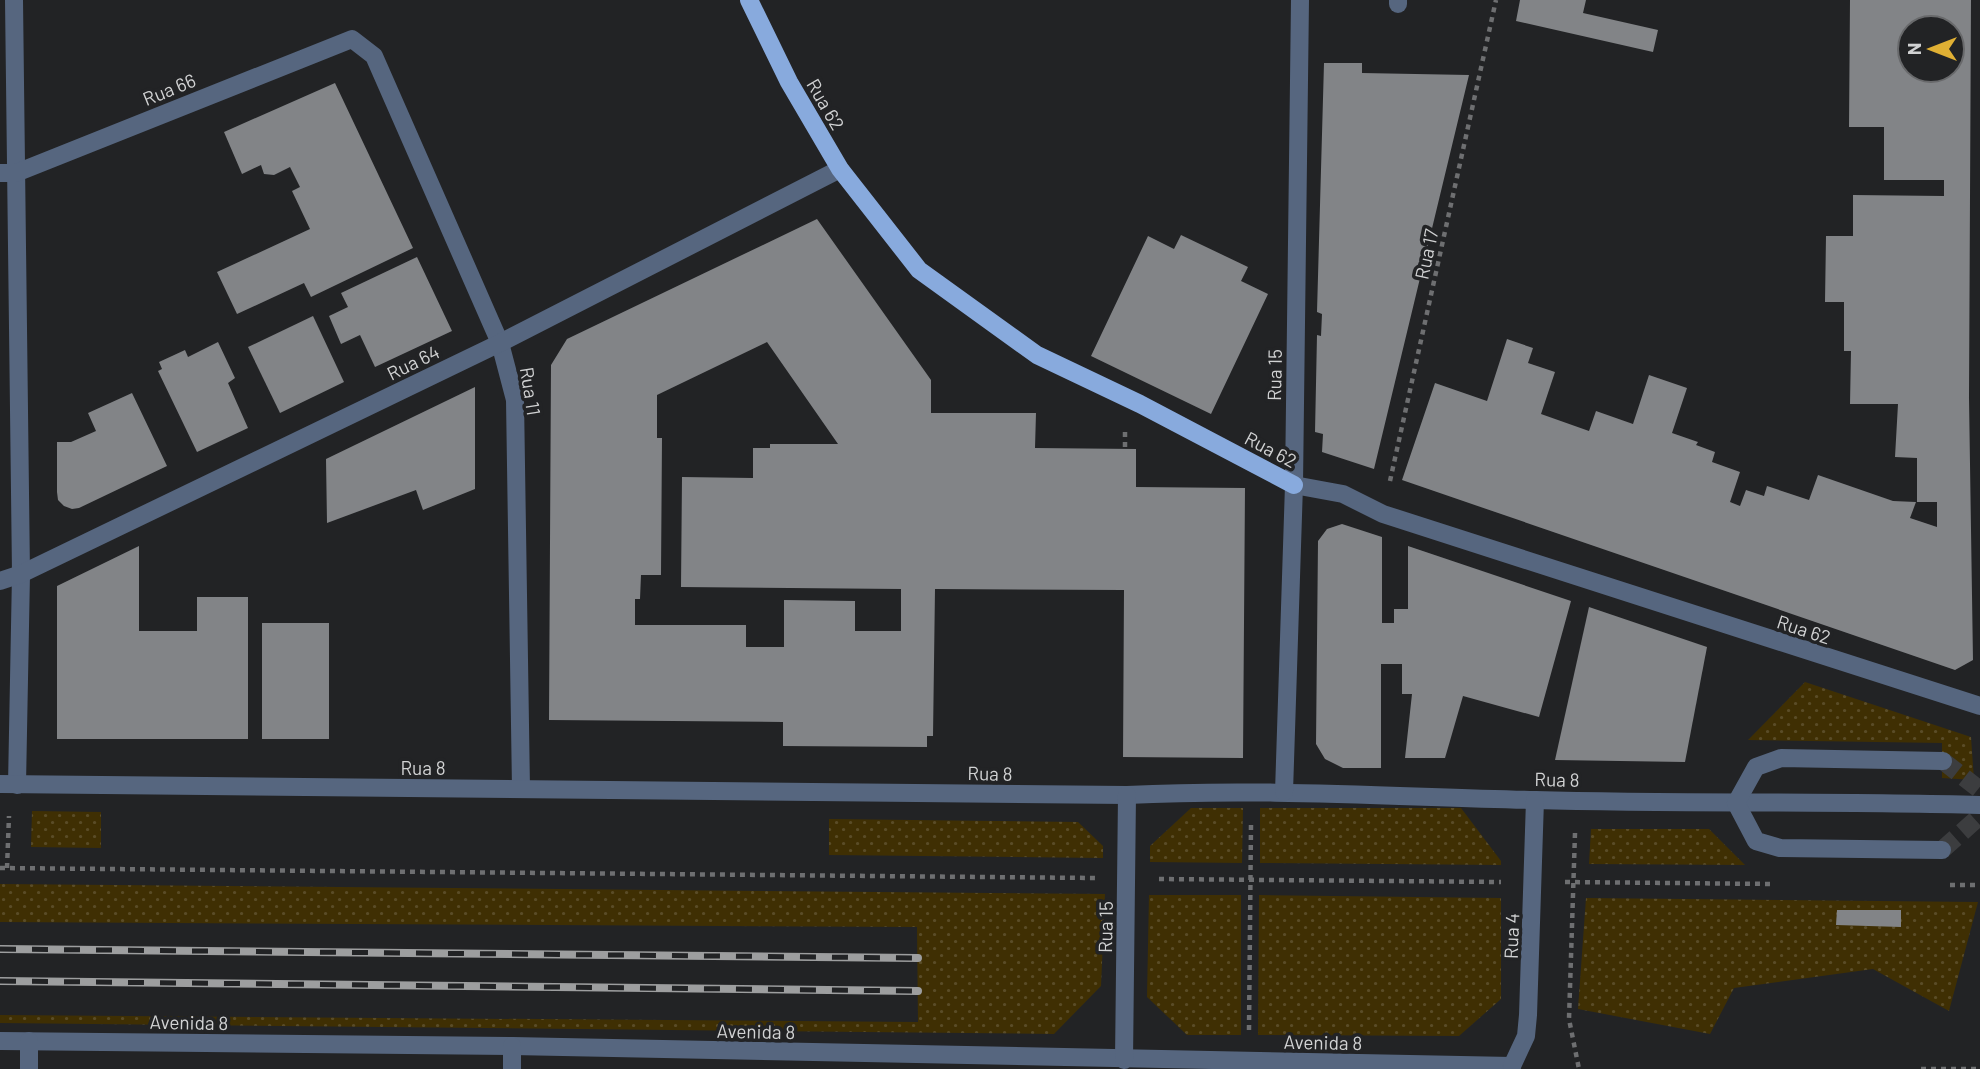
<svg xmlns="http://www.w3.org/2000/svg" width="1980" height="1069" font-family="Barlow,sans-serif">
	<defs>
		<pattern id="grass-dots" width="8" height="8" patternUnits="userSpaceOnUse" patternTransform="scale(1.75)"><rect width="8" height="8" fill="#3f2f03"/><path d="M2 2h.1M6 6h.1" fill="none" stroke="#5a4c27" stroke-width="1.8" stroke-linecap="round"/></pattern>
	</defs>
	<rect width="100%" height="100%" fill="#222325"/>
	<g fill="url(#grass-dots)">
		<path d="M 1805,682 L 1971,737 L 1974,780 L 1942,778 L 1942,743 L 1748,740 Z"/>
		<path d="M 1191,808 L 1243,808 L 1242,863 L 1150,862 L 1150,846 Z"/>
		<path d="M 1260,808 L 1461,808 L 1501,861 L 1501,865 L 1260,863 Z"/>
		<path d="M 32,811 L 101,812 L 101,848 L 31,847 Z"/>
		<path d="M 829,819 L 1078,822 L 1103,846 L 1103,858 L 829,855 Z"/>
		<path d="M 1591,829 L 1709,829 L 1745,865 L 1589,864 Z"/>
		<path d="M 0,884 L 1105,894 L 1101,986 L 1054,1034 L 0,1023 L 0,1015 L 918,1022 L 917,927 L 0,922 Z"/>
		<path d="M 1149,895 L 1241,895 L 1241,1035 L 1187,1035 L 1147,997 Z"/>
		<path d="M 1259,895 L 1501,898 L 1501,999 L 1459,1036 L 1258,1035 Z"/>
		<path d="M 1586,898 L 1978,902 L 1949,1011 L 1873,969 L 1734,988 L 1710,1034 L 1578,1009 Z"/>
	</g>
	<g fill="#828487" fill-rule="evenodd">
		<path d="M 1520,0 L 1586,0 L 1583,13 L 1658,30 L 1653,52 L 1516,21 Z"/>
		<path d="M 1850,0 L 1971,0 L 1969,398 L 1973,660 L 1955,670 L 1402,480 L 1435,383 L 1487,401 L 1507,339 L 1533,348 L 1528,363 L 1555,372 L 1541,414 L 1589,431 L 1596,411 L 1633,424 L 1649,375 L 1687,388 L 1672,433 L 1698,442 L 1696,445 L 1715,452 L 1712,462 L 1740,472 L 1730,502 L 1740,506 L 1746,490 L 1764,496 L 1767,486 L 1809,500 L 1818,475 L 1893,501 L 1916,502 L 1910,518 L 1937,527 L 1937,502 L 1917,502 L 1917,458 L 1895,457 L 1898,404 L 1850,404 L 1851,351 L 1844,351 L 1844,302 L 1825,302 L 1826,236 L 1853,236 L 1853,195 L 1944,196 L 1944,180 L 1884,180 L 1884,127 L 1849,127 ZM 1910,28 L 1952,28 L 1952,70 L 1910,70 Z"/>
		<path d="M 1324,63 L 1362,63 L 1362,73 L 1469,75 L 1374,469 L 1322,452 L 1323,434 L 1315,432 L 1317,335 L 1321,336 L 1322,314 L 1317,312 Z"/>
		<path d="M 335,83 L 413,248 L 311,297 L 304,283 L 237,314 L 217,272 L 310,229 L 292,191 L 300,187 L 290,167 L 274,175 L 264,174 L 261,165 L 242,174 L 224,132 Z"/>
		<path d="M 817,219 L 931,380 L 931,413 L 1036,413 L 1035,448 L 1136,449 L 1136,487 L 1245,488 L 1243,758 L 1123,757 L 1124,590 L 935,589 L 933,736 L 927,736 L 927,747 L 783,746 L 783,722 L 549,720 L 551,365 L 567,339 ZM 767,342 L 838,444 L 770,444 L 770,448 L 753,448 L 753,478 L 682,477 L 681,587 L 901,589 L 901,631 L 855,631 L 855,601 L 784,600 L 784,647 L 746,647 L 746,625 L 635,625 L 635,599 L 640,599 L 641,575 L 661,575 L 662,438 L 657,438 L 657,395 Z"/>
		<path d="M 1181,235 L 1248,267 L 1241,281 L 1268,294 L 1211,414 L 1091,356 L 1148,236 L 1174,249 Z"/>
		<path d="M 417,257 L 452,331 L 375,367 L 360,335 L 341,344 L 329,316 L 348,307 L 341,293 Z"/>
		<path d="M 313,316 L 344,382 L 280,413 L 248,347 Z"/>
		<path d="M 218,342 L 235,378 L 228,383 L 248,428 L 197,452 L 158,371 L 162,369 L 159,362 L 185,350 L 188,357 Z"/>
		<path d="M 475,387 L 475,489 L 423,510 L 416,490 L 327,523 L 326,459 Z"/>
		<path d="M 132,393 L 167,466 L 79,508 L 72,509 L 64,506 L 58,500 L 57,492 L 57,442 L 71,442 L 96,431 L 88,413 Z"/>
		<path d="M 1342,524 L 1382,537 L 1382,623 L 1394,623 L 1394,609 L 1408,609 L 1408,546 L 1571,601 L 1539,717 L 1463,696 L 1445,758 L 1405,758 L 1412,694 L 1402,694 L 1402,664 L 1381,664 L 1381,768 L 1343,768 L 1325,759 L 1316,744 L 1318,541 L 1327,529 Z"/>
		<path d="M 139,546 L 139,631 L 197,631 L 197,597 L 248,597 L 248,739 L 57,739 L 57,586 Z"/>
		<path d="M 1589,607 L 1707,647 L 1685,762 L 1555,760 Z"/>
		<rect x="262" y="623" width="67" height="116"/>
		<path d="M 1837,910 L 1901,910 L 1901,927 L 1836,925 Z"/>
	</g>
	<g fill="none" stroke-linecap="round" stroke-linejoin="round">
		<g stroke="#3c3d3f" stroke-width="18" stroke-dasharray="18 9" stroke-linecap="butt">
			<path d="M 1943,761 L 1980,790"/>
			<path d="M 1942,850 L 1980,816"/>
		</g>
		<g stroke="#6e6f71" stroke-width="4.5" stroke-dasharray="5 5" stroke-linecap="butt">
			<path d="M 1125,432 L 1125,449"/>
			<path d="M 1390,481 L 1496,0"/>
			<path d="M 1575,833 L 1569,1019 L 1579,1069"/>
			<path d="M 0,868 L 1095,878"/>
			<path d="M 7,868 L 9,816"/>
			<path d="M 1159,879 L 1501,882"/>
			<path d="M 1565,882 L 1774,884"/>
			<path d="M 1950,885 L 1980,885"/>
			<path d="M 1249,1030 L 1251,825"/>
			<path d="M 1921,1069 L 1980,1069"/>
		</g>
		<g stroke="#56667f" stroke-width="18">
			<path d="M 14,0 L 21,574 L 17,785"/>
			<path d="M 1398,0 L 1398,4"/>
			<path d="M 0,173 L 16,173 L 352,39 L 374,56 L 500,343 L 515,400 L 521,789"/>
			<path d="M 1294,485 L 1343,494 L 1383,514 L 1980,706"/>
			<path d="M 0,581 L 21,574 L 500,343 L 840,169"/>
			<path d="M 0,784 L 1127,795 C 1263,788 1399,797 1535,800 C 1683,804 1832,801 1980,805"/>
			<path d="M 1284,792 L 1294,485 L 1300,0"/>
			<path d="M 1942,850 L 1780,848 L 1756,841 L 1736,803 L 1756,767 L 1781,758 L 1943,761"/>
			<path d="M 0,1041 L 512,1046 L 1512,1066"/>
			<path d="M 29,1041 L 29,1069"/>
			<path d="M 1124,1060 L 1127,795"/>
			<path d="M 1512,1066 L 1526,1036 L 1528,1015 L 1535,800"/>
			<path d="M 512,1069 L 512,1046"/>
		</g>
		<path stroke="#8ad" stroke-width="18" d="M 749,0 L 789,82 L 840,169 L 919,270 L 1037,355 L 1140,404 L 1294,485"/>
		<defs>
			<g id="rail">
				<path d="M 0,949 L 918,958"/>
				<path d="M 0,981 L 918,991"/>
			</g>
		</defs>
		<use href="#rail" stroke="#9d9e9f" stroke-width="8"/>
		<use href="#rail" stroke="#222325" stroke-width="5" stroke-dasharray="16" stroke-linecap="butt"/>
	</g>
	<g text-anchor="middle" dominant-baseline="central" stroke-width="7" stroke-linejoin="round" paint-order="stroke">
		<g font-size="19" fill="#d1d2d3" stroke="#222325">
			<text transform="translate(169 89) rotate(-22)">Rua 66</text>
			<text transform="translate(826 104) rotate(60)">Rua 62</text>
			<text transform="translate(1426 254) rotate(-78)">Rua 17</text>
			<text transform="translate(413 362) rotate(-26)">Rua 64</text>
			<text transform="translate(1274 375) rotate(-89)">Rua 15</text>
			<text transform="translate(531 391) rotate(81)">Rua 11</text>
			<text transform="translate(1271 449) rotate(28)">Rua 62</text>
			<text transform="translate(1804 629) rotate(18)">Rua 62</text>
			<text x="423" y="767">Rua 8</text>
			<text transform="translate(990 773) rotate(1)">Rua 8</text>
			<text transform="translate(1557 779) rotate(1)">Rua 8</text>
			<text transform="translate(1105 927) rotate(-89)">Rua 15</text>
			<text transform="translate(1511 936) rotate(-88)">Rua 4</text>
			<text transform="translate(189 1022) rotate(1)">Avenida 8</text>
			<text transform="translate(756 1031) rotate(1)">Avenida 8</text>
			<text transform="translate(1323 1042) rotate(1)">Avenida 8</text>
		</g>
	</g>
	<g transform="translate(1931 49) rotate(270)"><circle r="33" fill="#222325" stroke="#68696b" stroke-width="2"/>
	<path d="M0-5L12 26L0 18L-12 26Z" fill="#e0b034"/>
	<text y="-10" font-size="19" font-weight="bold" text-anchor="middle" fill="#d1d2d3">N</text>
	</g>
</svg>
